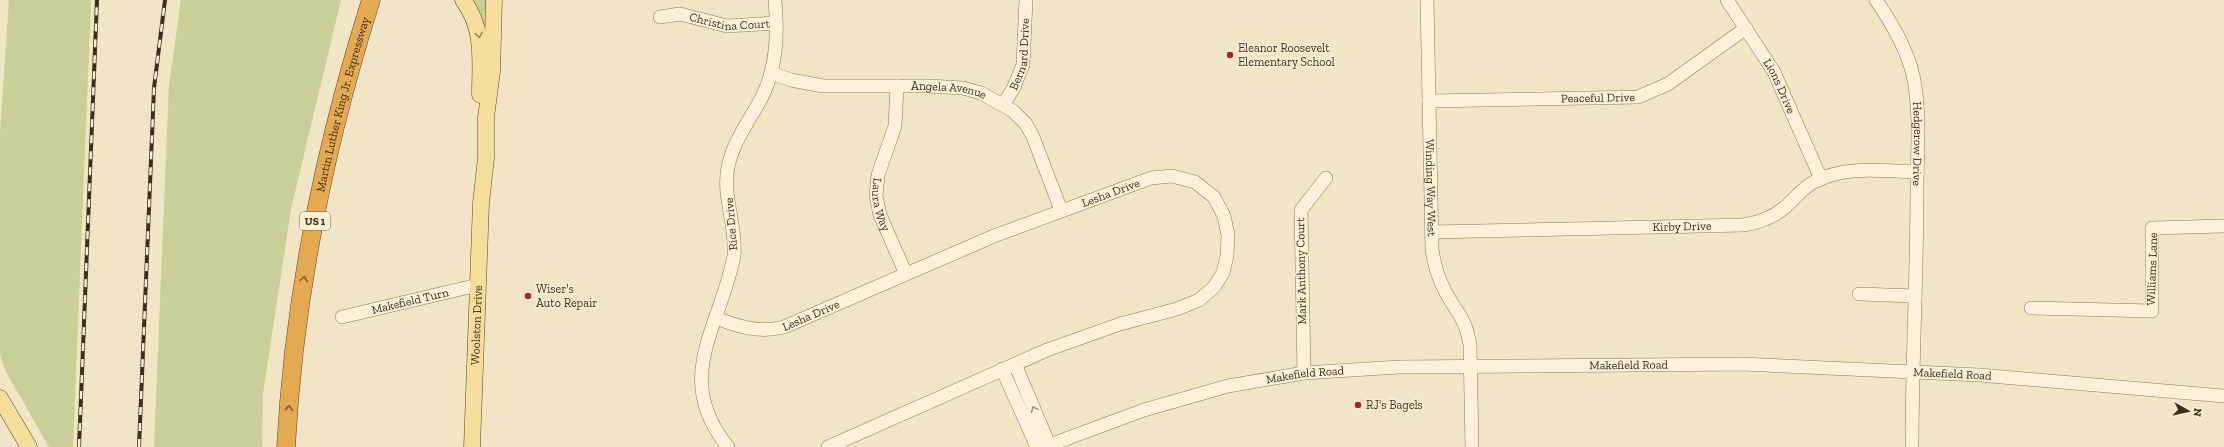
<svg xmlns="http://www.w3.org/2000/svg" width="2224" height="447" font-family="'Zilla Slab',serif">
	<rect width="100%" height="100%" fill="#f1e5c5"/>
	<g fill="#c8d098">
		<path d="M 9,0 L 91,0 L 73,447 L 49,447 L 6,372 L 0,355 L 0,134 Z"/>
		<path d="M 181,0 L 341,0 L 291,209 L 263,394 L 262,447 L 154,447 L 169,85 Z"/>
		<path d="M 468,0 L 488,0 L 486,37 Z"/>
	</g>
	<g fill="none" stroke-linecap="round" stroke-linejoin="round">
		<defs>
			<g id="minor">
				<path id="s1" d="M 1427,0 L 1432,249 C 1434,264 1438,278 1445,291 C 1457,314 1465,316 1470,345 L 1472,447"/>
				<path id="s2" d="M 1727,0 L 1774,72 L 1821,179"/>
				<path id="s3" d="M 1876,0 C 1892,24 1906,47 1913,75 C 1921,112 1917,152 1917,190 C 1917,276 1912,361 1912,447"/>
				<path id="s4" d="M 660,17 L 680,14 L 727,26 L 776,23"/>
				<path id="s5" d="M 771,73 L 791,80 L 823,86 L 928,86 L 963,88 L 981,93 L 1013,111 L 1026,124 L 1033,137 L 1061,210"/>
				<path id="s6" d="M 897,86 L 895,126 L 878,175 L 876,196 L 880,215 L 906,274"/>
				<path id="s7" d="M 1429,101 L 1638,97 L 1668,84 L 1746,28"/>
				<path id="s8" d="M 1003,105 L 1013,89 L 1023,65 L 1026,0"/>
				<path id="s9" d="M 1432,232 L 1743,225 C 1758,223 1772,218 1784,208 C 1795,199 1802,188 1814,182 C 1845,165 1883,171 1917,172"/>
				<path d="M 1859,294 L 1915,296"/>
				<path d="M 2031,308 L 2152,311 L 2152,228 L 2224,226"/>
				<path id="s10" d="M 342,317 L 478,285"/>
				<path id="s11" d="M 716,318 C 739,327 759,333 784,327 L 994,236 L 1151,178 L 1172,176 L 1195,182 L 1214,197 L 1224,216 L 1228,235 L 1227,256 L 1223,273 L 1214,287 L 1199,300 L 1177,309 L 1120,324 L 1047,350 L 828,447"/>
				<path d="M 1015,364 L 1050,447"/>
				<path d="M 1002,369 L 1037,447"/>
				<path d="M 1304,373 L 1301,210 L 1326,178"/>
				<path d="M 728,447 C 672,378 720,328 734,256 C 737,226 722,197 728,167 C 733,142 749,121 761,99 C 777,68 778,34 775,0"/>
				<path id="s12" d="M 1044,447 L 1144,410 L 1228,386 L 1304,373 L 1399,367 L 1742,364 L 1979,375 L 2224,396"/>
			</g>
			<g id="major">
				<path d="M 463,0 C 485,29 480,62 480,95"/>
				<path d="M 0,398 L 29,447"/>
				<path id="s13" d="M 472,447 L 481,203 L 486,158 L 486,117 L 492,72 L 494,0"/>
			</g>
			<g id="highway">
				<path id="s14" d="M 286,447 C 294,295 325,145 371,0"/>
			</g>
		</defs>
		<use href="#minor" stroke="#8e7759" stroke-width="14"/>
		<use href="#major" stroke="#5b442e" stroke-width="17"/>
		<use href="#highway" stroke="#5b442e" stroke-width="19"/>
		<use href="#minor" stroke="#fbf2d9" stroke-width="13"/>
		<use href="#major" stroke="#f6dd9b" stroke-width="16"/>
		<use href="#highway" stroke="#e5a951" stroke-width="18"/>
		<defs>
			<g id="rail">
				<path d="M 79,447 L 97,0"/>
				<path d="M 139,447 L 154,88 L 165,0"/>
			</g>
		</defs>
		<use href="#rail" stroke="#3d2e1e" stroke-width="4"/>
		<use href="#rail" stroke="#f8efd5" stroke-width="2.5" stroke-dasharray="8" stroke-linecap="butt"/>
	</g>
	<defs><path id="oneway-chevron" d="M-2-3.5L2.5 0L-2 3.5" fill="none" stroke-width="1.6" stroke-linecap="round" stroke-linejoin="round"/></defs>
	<use stroke="#9a865c" href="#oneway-chevron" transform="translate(479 35) rotate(79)"/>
	<g stroke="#805f32">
		<use href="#oneway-chevron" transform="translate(304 279) rotate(-81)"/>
		<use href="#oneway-chevron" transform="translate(289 408) rotate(-85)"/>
	</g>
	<use stroke="#9c907c" href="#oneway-chevron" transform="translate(1034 409) rotate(-114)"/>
	<g fill="#a12825" stroke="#f8efd5" stroke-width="1.5">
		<circle cx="1230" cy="55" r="4"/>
		<circle cx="528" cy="296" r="4"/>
		<circle cx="1358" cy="405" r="4"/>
	</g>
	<g text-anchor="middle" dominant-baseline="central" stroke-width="3" stroke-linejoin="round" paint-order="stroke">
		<rect fill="#f8efd5" stroke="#756855" stroke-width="1" x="300" y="212" width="30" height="18" rx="3"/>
		<g font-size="11" font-weight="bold" fill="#3d2e1e">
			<text x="315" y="221">US 1</text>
		</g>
		<g font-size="12" fill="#3d2e1e" stroke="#f8efd5">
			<text stroke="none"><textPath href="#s4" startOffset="71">Christina Court</textPath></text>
			<text stroke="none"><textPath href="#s8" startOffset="55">Bernard Drive</textPath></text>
			<text stroke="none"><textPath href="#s2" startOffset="101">Lions Drive</textPath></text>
			<text stroke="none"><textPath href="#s5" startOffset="180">Angela Avenue</textPath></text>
			<text stroke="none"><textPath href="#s7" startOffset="169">Peaceful Drive</textPath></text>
			<text stroke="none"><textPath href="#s14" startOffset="348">Martin Luther King Jr. Expressway</textPath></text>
			<text stroke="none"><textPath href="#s3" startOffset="153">Hedgerow Drive</textPath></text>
			<text stroke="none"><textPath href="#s1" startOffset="188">Winding Way West</textPath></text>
			<text stroke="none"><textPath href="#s11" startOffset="423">Lesha Drive</textPath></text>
			<text stroke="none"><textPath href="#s6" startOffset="122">Laura Way</textPath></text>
			<text transform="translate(731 224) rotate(-95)">Rice Drive</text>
			<text stroke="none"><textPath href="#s9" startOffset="250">Kirby Drive</textPath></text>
			<text transform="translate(2152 269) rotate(-88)">Williams Lane</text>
			<text transform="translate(1301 271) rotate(-91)">Mark Anthony Court</text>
			<text stroke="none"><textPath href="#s10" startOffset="70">Makefield Turn</textPath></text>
			<text stroke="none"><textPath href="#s11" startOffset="99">Lesha Drive</textPath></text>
			<text stroke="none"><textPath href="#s13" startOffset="122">Woolston Drive</textPath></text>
			<text stroke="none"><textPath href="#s12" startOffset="596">Makefield Road</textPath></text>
			<text stroke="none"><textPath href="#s12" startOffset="920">Makefield Road</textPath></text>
			<text stroke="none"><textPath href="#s12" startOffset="272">Makefield Road</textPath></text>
		</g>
		<g font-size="12" fill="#3d2e1e" stroke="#f8efd5" text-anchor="start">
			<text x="1238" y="48">Eleanor Roosevelt<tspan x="1238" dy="14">Elementary School</tspan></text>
			<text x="536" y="289">Wiser's<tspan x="536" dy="14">Auto Repair</tspan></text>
			<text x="1366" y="405">RJ's Bagels</text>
		</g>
	</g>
	<g transform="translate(2188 411) rotate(98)" stroke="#f8efd5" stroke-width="3" paint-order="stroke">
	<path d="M0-3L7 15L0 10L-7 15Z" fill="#3d2e1e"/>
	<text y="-6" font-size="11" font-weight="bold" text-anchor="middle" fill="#3d2e1e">N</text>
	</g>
</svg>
